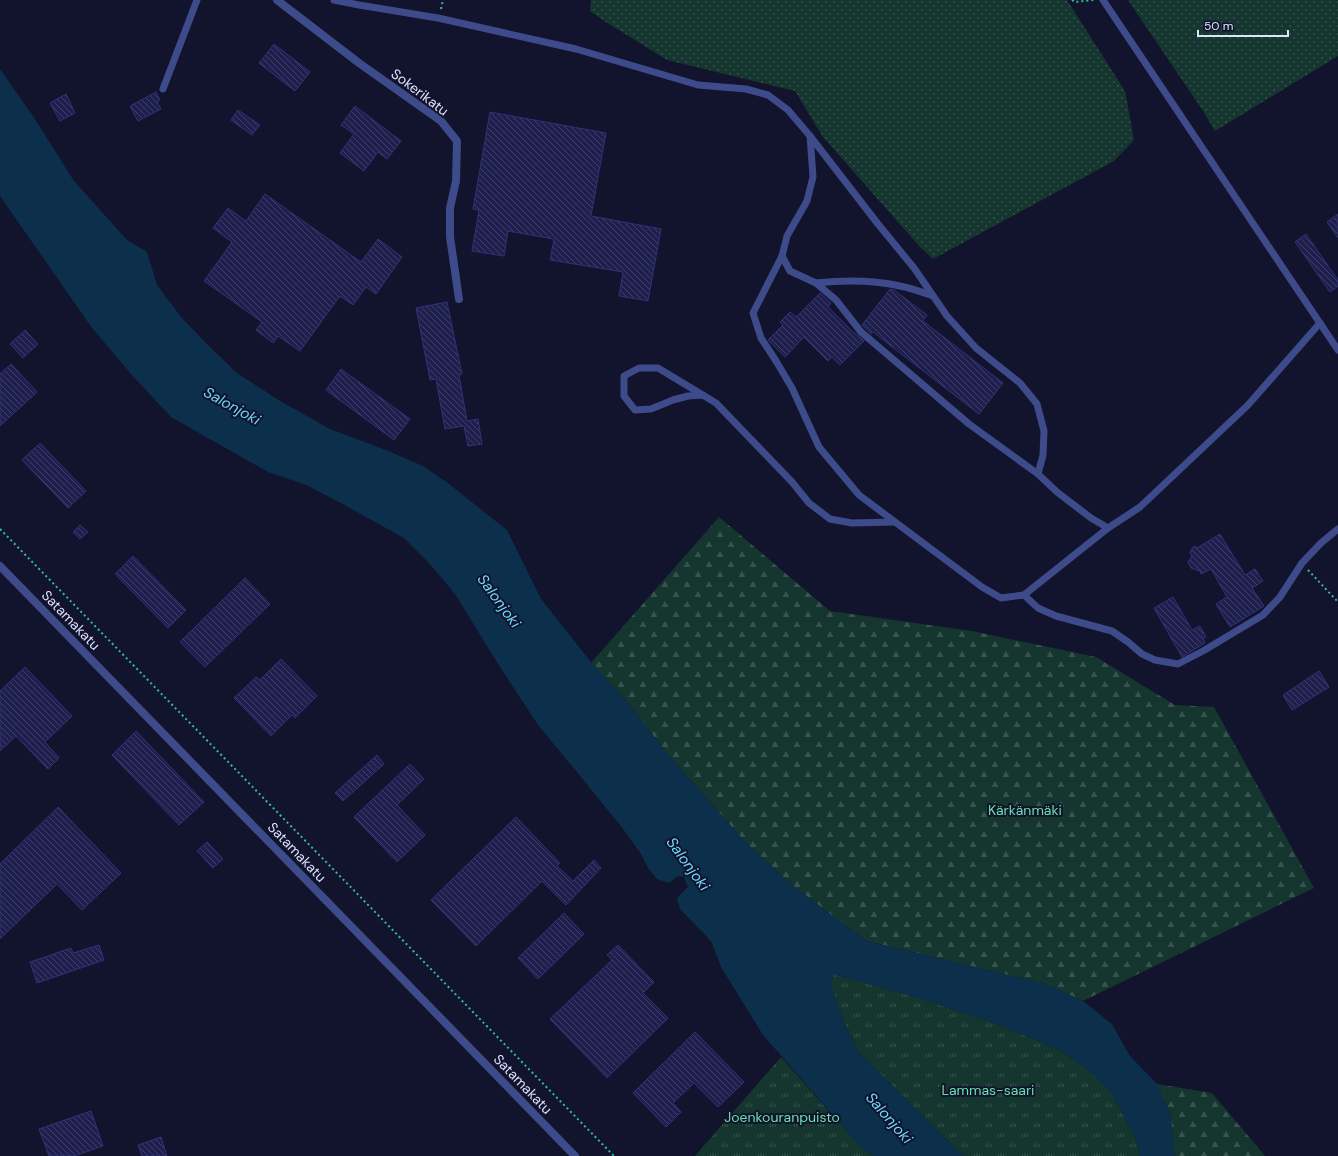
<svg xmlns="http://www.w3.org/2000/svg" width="1338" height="1156" font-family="'DM Sans',sans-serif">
	<defs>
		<pattern id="grass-dots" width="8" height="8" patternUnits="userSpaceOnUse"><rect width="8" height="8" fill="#15362e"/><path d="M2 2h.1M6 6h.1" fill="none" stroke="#37534d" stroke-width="1.8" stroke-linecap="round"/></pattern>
		<pattern id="forest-firs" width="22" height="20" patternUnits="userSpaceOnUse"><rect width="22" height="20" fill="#15362e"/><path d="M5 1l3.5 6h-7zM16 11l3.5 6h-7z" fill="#37534d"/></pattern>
		<pattern id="park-tufts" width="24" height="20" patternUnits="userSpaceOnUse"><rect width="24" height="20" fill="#15362e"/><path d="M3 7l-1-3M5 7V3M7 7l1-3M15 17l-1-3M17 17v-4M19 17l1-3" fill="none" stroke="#37534d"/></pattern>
		<pattern id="building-back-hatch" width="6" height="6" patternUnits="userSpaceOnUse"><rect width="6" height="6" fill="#1e1f4d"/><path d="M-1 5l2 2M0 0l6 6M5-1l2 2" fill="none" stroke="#3e3f68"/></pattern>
	</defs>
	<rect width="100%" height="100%" fill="#12132c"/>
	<g fill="url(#grass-dots)">
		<path d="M 591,0 L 1067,0 L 1125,91 L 1134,140 L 1114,161 L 933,259 L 920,247 L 823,137 L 795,91 L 667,60 L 606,22 L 590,11 Z"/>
		<path d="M 1128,0 L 1338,0 L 1338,56 L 1215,131 L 1203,111 Z"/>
	</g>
	<g fill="url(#forest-firs)">
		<path d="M 719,517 L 830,611 L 972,631 L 1096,657 L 1175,705 L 1214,707 L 1314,888 L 1083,1001 L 1043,983 L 999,973 L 867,941 L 843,924 L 791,884 L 746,843 L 670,757 L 624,698 L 591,663 Z"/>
		<path d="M 1157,1084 L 1212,1093 L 1265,1156 L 1175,1156 L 1170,1113 Z"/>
	</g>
	<g fill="url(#park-tufts)">
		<path d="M 833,974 L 916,997 L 995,1023 L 1060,1050 L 1089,1070 L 1112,1093 L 1138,1143 L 1139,1156 L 963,1156 L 859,1053 L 842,1018 L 831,986 Z"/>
		<path d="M 781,1057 L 860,1146 L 873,1156 L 695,1156 Z"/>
	</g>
	<path fill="#0c304b" d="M 0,69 L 33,116 L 74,181 L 127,240 L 147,252 L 157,285 L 181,317 L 207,344 L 237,373 L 280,401 L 330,429 L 386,450 L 423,466 L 449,484 L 507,530 L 541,599 L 591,662 L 624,698 L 670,757 L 746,843 L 791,884 L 843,924 L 867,941 L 999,973 L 1043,983 L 1083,1001 L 1112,1024 L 1130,1056 L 1157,1084 L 1170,1113 L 1175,1156 L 1139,1156 L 1138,1143 L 1112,1093 L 1089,1070 L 1060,1050 L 995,1023 L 916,997 L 833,974 L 831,986 L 842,1018 L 859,1053 L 963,1156 L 873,1156 L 860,1146 L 763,1035 L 721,967 L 711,941 L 680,909 L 677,898 L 688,887 L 684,877 L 678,876 L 669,883 L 657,879 L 648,868 L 641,854 L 623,829 L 581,777 L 538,725 L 500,667 L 455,594 L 429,563 L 404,538 L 341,503 L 306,485 L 268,472 L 171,417 L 131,374 L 92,328 L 0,196 Z"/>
	<g fill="url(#building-back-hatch)" stroke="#313179">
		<path d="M 274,44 L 310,72 L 295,91 L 259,63 Z"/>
		<path d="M 156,92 L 160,100 L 157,102 L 161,109 L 138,121 L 130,106 Z"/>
		<path d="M 66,94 L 75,113 L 60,121 L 50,103 Z"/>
		<path d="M 355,106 L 401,141 L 387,159 L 378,152 L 364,171 L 340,153 L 354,134 L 341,125 Z"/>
		<path d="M 238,110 L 260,125 L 252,135 L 231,120 Z"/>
		<path d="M 490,112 L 606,133 L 591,216 L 661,229 L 648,301 L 619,296 L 623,272 L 550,260 L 554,239 L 508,231 L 504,256 L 472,251 L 479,210 L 473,209 Z"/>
		<path d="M 265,194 L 361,262 L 378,239 L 402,257 L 376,294 L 366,287 L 353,305 L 340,296 L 300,351 L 278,336 L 273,343 L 261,334 L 256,330 L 262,322 L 204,281 L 232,242 L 213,228 L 228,208 L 246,221 Z"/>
		<path d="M 1338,214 L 1338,238 L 1327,222 Z"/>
		<path d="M 1306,234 L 1338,280 L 1338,286 L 1330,292 L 1295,242 Z"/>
		<path d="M 890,289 L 894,290 L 927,315 L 923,321 L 1003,383 L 979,414 L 873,332 L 871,334 L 862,325 Z"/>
		<path d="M 820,293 L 831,303 L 828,307 L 855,334 L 855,333 L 864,341 L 840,365 L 832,357 L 828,361 L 804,337 L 785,357 L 768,340 L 783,325 L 780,322 L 790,312 L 796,317 Z"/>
		<path d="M 447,302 L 462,374 L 459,375 L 467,421 L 478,419 L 482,444 L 468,446 L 464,426 L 445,429 L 436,379 L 430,380 L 416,308 Z"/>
		<path d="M 25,330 L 38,344 L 23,358 L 10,344 Z"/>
		<path d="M 11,364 L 37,392 L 0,426 L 0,374 Z"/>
		<path d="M 341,369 L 410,419 L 394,440 L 326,390 Z"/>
		<path d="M 40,443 L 86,491 L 68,508 L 22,460 Z"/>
		<path d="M 80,525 L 88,532 L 80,539 L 73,532 Z"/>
		<path d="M 1220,534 L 1245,575 L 1255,569 L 1263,581 L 1252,588 L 1264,606 L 1230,627 L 1216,604 L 1227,597 L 1211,569 L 1201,574 L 1200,571 L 1191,568 L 1188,562 L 1192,556 L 1190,554 L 1191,550 L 1194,546 L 1197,548 Z"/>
		<path d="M 133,556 L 186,610 L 168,628 L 115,574 Z"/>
		<path d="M 245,578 L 270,604 L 205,667 L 180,642 Z"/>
		<path d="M 1173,597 L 1192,630 L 1200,626 L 1206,637 L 1203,638 L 1205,643 L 1182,657 L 1154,608 Z"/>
		<path d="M 281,659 L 317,696 L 295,718 L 292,715 L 271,736 L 234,698 L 256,677 L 260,680 Z"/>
		<path d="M 25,667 L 72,716 L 45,742 L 59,758 L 48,769 L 16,736 L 0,751 L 0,691 Z"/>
		<path d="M 1319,671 L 1329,687 L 1292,710 L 1283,695 Z"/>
		<path d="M 136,731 L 204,802 L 179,825 L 112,755 Z"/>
		<path d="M 377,755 L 384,764 L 343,801 L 335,793 Z"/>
		<path d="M 410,764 L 424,779 L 397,805 L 425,835 L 397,862 L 354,817 Z"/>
		<path d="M 58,807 L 121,873 L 82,910 L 57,884 L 0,939 L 0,864 Z"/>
		<path d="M 516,817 L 560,863 L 557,866 L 573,881 L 594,860 L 601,868 L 566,905 L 542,881 L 476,946 L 431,900 Z"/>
		<path d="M 207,842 L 223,859 L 213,868 L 197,851 Z"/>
		<path d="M 564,913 L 584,934 L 538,979 L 518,958 Z"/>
		<path d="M 99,945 L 104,960 L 37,983 L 30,962 L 71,948 L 73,953 Z"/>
		<path d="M 618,945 L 654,982 L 643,993 L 668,1018 L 607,1078 L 550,1019 L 612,960 L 607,955 Z"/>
		<path d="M 695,1032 L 744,1082 L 718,1107 L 694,1083 L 673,1103 L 681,1112 L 666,1127 L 633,1093 Z"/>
		<path d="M 91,1111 L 103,1146 L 74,1156 L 49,1156 L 39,1129 Z"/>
		<path d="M 161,1137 L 167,1156 L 142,1156 L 138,1145 Z"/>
	</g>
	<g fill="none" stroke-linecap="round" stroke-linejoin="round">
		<g stroke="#33be98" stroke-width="2" stroke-dasharray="2 3" stroke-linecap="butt">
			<path d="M 1072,0 L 1075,2 L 1094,0"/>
			<path d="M 441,9 L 443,0"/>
			<path d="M 0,529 L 614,1156"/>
			<path d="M 1308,570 L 1338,602"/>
		</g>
		<g stroke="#3e4b8a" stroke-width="7">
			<path d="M 334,0 L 359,5 L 438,18 L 576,49 L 698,85 L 746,89 L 768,95 L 788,110 L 810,136 L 878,224 L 914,268 L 947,316 L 976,348 L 1020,383 L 1037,404 L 1044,431 L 1043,455 L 1038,474"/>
			<path d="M 1103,0 L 1338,350"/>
			<path d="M 163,89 L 197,0"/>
			<path d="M 810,136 L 813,177 L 807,201 L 787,236 L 782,256 L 753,313 L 761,338 L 776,361 L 792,388 L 819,447 L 859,495 L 982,587 L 1001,598 L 1024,595 L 1108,528 L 1140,507 L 1248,405 L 1320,323"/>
			<path d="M 782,256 L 790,271 L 816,283 L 836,300 L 861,332 L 969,424 L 1038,474 L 1057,492 L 1091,518 L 1108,528"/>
			<path d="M 816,283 C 844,280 873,280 900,286 C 911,288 922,292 933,296"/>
			<path d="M 703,395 L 688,396 L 673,400 L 651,409 L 635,410 L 624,396 L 624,376 L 639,368 L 658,368 L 716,403 L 792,482 L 809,503 L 830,519 L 852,523 L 894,522"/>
			<path d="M 1024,595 L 1038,608 L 1056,616 L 1112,631 L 1128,642 L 1142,654 L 1155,660 L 1178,664 L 1203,651 L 1263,615 L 1280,597 L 1302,563 L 1321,543 L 1338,529"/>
		</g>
		<g stroke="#3e4b8a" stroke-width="8">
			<path d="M 277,0 L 359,63 L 441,121 L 457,141 L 456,181 L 450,208 L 450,237 L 459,299"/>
			<path d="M 0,566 L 575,1156"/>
		</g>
	</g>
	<g text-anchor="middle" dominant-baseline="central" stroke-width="4" stroke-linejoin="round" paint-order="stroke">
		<g font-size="14" fill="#dee1ff" stroke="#12132c">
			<text transform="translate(420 92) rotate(37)">Sokerikatu</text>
			<text transform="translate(71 620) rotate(46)">Satamakatu</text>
			<text transform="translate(297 852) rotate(46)">Satamakatu</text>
			<text transform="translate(523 1084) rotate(46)">Satamakatu</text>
		</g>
		<g font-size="14" fill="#69e0a9" stroke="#12132c">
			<text x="1025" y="810">Kärkänmäki</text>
			<text x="988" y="1090">Lammas-saari</text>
			<text x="782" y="1117">Joenkouranpuisto</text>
		</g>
		<g font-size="15" font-style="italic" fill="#6dd9fd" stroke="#12132c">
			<text transform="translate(232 406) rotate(29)">Salonjoki</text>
			<text transform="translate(499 601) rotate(54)">Salonjoki</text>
			<text transform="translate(688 864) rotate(54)">Salonjoki</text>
			<text transform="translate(889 1118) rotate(49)">Salonjoki</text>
		</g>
	</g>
	<path d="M1198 30v6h90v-6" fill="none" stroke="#dee1ff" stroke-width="2"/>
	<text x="1204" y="30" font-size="12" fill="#dee1ff" stroke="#12132c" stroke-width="3" paint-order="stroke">50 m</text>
</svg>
